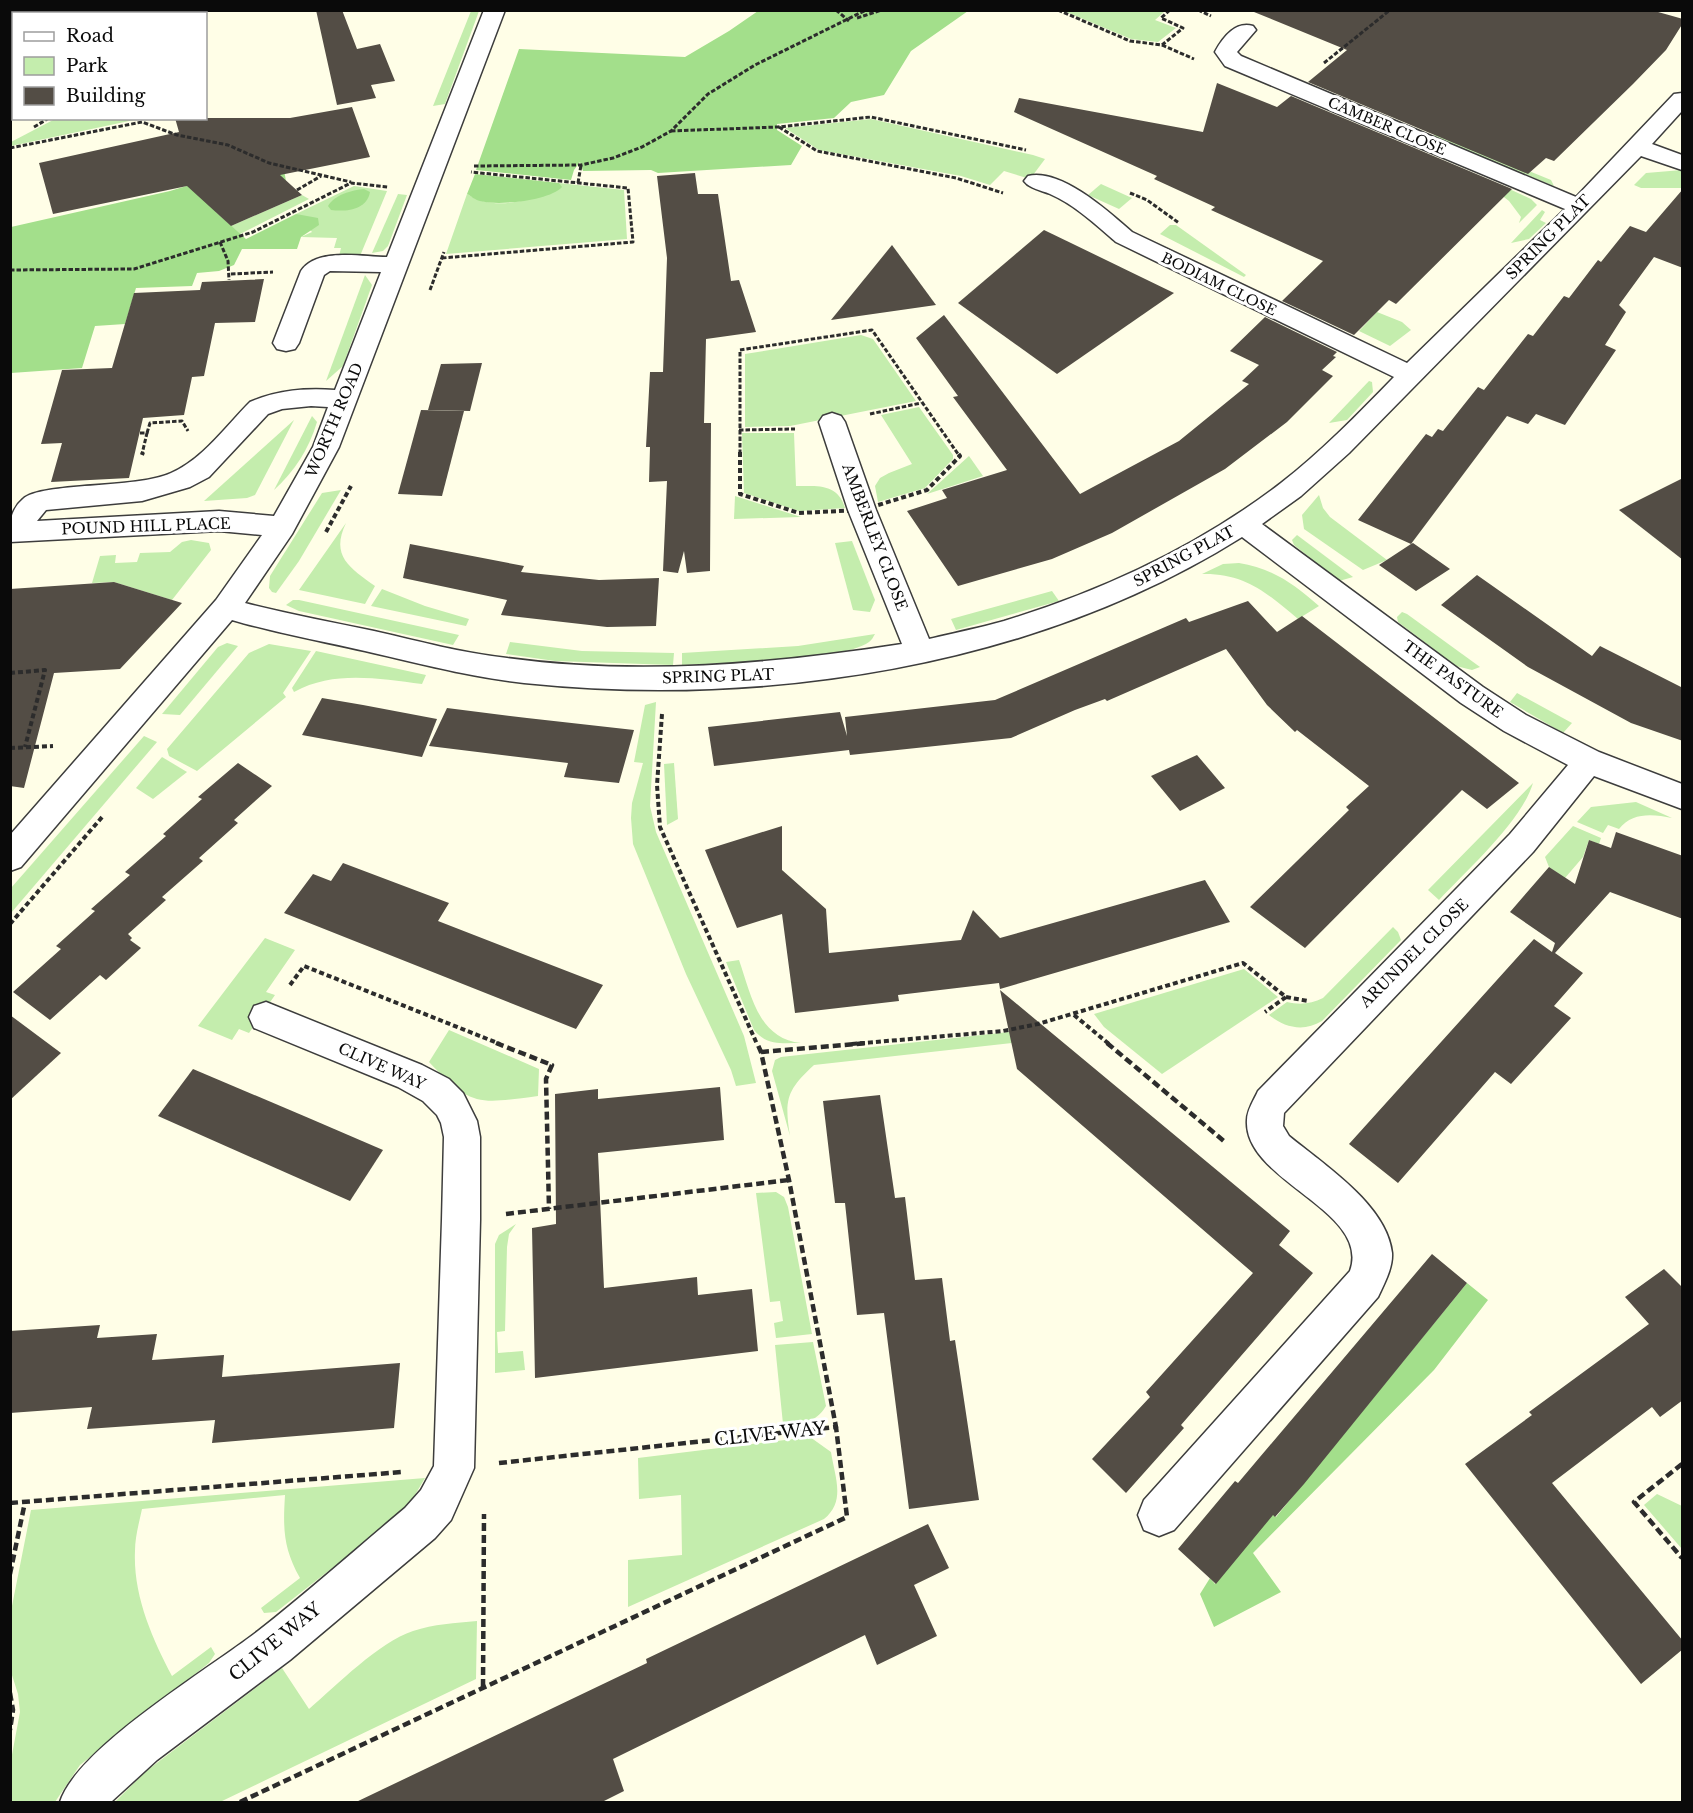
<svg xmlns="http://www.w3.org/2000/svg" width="1693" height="1813" font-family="'Libre Baskerville',serif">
	<rect width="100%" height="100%" fill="#fffee7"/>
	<g fill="#c4edad">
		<path d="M 471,11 L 479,11 L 445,104 L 433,106 Z"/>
		<path d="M 1064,11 L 1165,11 L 1155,20 L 1176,28 L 1158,42 L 1131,39 Z"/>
		<path d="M 133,118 L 134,120 L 11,146 L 11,142 L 55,119 Z"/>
		<path d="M 871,119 L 1033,155 L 1045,159 L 1030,179 L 1004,171 L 990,185 L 961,176 L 819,150 L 785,128 Z"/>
		<path d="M 1435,133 L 1551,180 L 1554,186 L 1433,138 Z"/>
		<path d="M 1682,170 L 1682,188 L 1641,188 L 1634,185 L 1646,173 Z"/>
		<path d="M 559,183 L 624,190 L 627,239 L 446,254 L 467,194 C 497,213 532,199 561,187 Z"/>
		<path d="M 1101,184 L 1132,198 L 1119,209 L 1088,195 Z"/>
		<path d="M 354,186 L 387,191 L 360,256 L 339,256 L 341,248 L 334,248 L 337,238 L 301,237 L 312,232 L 296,214 Z"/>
		<path d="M 1503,186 L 1531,199 L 1537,205 L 1519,223 L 1521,217 L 1509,201 L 1500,194 Z"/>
		<path d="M 398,194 L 407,195 L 388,246 L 383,251 L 372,253 Z"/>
		<path d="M 302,195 L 309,199 L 240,234 L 231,226 Z"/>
		<path d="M 1542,210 L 1545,212 L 1540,220 L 1546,223 L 1529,239 L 1511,243 Z"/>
		<path d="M 1170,225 L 1176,225 L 1246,275 L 1244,277 L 1160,234 Z"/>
		<path d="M 365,275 L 372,285 L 343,366 L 326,381 Z"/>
		<path d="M 1377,312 L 1402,322 L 1411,330 L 1390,346 L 1359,331 Z"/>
		<path d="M 861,335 L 873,339 L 916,401 L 790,426 L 745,427 L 745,354 Z"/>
		<path d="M 1369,381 L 1372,382 L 1373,392 L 1347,420 L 1329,423 Z"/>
		<path d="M 919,407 L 953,455 L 953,459 L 925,488 L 878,502 L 875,486 L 880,478 L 889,473 L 912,464 L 881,415 Z"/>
		<path d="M 312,416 L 317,422 C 309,449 294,472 274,490 Z"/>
		<path d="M 294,420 L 255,495 L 247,498 L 204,501 Z"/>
		<path d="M 742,433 L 794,433 L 796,486 C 817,486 838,483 845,508 L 799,511 L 744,493 Z"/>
		<path d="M 969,456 L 983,476 L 927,494 Z"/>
		<path d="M 341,490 L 299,561 L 276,593 L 272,592 L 269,588 L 270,576 L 322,493 Z"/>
		<path d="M 1319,495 L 1323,508 L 1330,517 L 1387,560 L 1363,570 L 1304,529 L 1302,515 Z"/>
		<path d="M 735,496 L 801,517 L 734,519 Z"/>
		<path d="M 346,523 C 330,556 350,568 375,586 L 365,604 L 299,590 Z"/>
		<path d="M 1297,535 L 1353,577 L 1339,581 L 1294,545 L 1292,540 Z"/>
		<path d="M 191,540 L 209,543 L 211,550 L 172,600 L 114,582 L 92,583 L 100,556 L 116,555 L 115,563 L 137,562 L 140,553 L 170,552 L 182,542 Z"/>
		<path d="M 852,541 L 875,600 L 870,612 L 853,610 L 835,543 Z"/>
		<path d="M 1239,563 C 1272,568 1294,584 1319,606 L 1298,619 C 1267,593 1245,573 1202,574 L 1223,564 Z"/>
		<path d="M 382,589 L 425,606 L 469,619 L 466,626 L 371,606 Z"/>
		<path d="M 1052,591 L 1059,601 L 956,630 L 951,619 Z"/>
		<path d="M 293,600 L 299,600 L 459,635 L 453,645 L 299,611 L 286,605 Z"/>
		<path d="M 1402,612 L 1407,614 L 1480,667 L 1472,670 L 1456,666 L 1398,622 L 1397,617 Z"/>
		<path d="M 875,634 C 873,637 872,640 869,642 C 844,661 718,663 682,665 L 682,653 L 798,646 Z"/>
		<path d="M 510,642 L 582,651 L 674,653 L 673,665 L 555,661 L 506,654 Z"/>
		<path d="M 227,643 L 238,646 L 180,715 L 162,714 L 218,647 Z"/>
		<path d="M 269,644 L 311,651 L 283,693 L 286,697 L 197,771 L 169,756 L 167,749 L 249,653 Z"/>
		<path d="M 316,651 L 426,675 L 422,684 C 378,679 335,670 294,692 L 292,688 Z"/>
		<path d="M 1517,693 L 1572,723 L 1563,733 L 1510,702 Z"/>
		<path d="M 656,702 L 650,806 L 656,832 L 744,1036 L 756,1083 L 736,1086 L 731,1070 L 686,974 L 633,844 L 631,818 L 632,803 L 643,763 L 634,762 L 645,705 Z"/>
		<path d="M 144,736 L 157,742 L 11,913 L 11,888 Z"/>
		<path d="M 162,757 L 187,772 L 153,799 L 136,788 Z"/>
		<path d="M 674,763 L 678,819 L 667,825 L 664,764 Z"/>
		<path d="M 1533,783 C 1522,821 1467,870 1439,900 L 1428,890 Z"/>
		<path d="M 1636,802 L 1672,818 C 1653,814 1632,812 1619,829 L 1608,825 L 1603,833 L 1577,822 L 1591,807 Z"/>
		<path d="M 1573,826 L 1601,838 L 1599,844 L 1589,840 L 1583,857 L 1565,878 L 1549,867 L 1545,857 Z"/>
		<path d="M 1393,927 L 1398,932 L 1401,940 L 1322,1021 C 1304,1032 1285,1028 1269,1015 L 1287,1002 C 1300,1005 1311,1004 1323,998 Z"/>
		<path d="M 265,938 L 295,950 L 266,992 L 275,995 L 249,1033 L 239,1029 L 232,1040 L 198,1026 Z"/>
		<path d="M 739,960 C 751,994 758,1039 801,1043 C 782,1043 767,1046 754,1030 L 726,962 Z"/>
		<path d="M 1244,969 L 1278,997 L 1162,1074 L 1104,1027 L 1094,1014 Z"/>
		<path d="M 1037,1029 L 1012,1043 L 814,1065 C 787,1090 784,1099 790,1136 L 772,1071 L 775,1060 L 781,1057 Z"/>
		<path d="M 449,1030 L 539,1069 L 538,1096 C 477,1104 472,1107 429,1062 Z"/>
		<path d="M 776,1192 L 784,1197 L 788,1207 L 812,1334 L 776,1338 L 774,1323 L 783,1321 L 780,1301 L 770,1302 L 756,1193 Z"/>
		<path d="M 516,1224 L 509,1234 L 507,1247 L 505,1331 L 497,1332 L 498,1353 L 523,1351 L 525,1370 L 495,1373 L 495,1244 L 499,1235 Z"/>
		<path d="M 813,1342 L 826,1406 C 815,1424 802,1423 783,1424 L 775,1345 Z"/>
		<path d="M 810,1437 L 831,1452 C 835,1478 846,1501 824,1519 L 628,1607 L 628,1560 L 682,1555 L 681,1495 L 639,1499 L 638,1458 Z"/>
		<path d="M 425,1478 L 409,1505 L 391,1522 L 276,1612 L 264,1613 L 261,1608 L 300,1578 C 283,1548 283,1528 285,1495 L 142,1509 C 139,1523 135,1537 135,1551 C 133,1595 152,1638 172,1676 L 211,1647 L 215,1654 L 209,1663 L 80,1765 L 55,1802 L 11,1802 L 11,1760 L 20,1712 L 18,1694 L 11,1672 L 11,1611 L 31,1510 Z"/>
		<path d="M 1657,1494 L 1682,1506 L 1682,1549 L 1644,1505 Z"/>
		<path d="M 477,1621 L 476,1679 L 220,1802 L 115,1802 L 145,1772 L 282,1668 L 309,1709 C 337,1685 379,1642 413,1631 C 434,1624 455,1623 477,1621 Z"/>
	</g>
	<g fill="#a3df8b">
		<path d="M 758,11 L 968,11 L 911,51 L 884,95 L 851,102 L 834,118 L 777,124 L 777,130 L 802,146 L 791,165 L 658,173 L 651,170 L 583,171 L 580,162 L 574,170 L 571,180 L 476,170 L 519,49 L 685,57 L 729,31 Z"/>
		<path d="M 284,170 L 286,181 L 216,212 L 246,239 L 296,214 L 318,218 L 319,225 L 301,237 L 297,249 L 242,249 L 234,265 L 219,271 L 197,273 L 192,286 L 136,288 L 125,324 L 95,326 L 82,368 L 11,373 L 11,227 L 170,191 L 206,180 Z"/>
		<path d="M 475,174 L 559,183 L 562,187 C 549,201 498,206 480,201 C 475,200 471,196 467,194 Z"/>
		<path d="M 364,189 L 370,192 C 367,210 346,212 331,210 L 328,206 C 334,195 352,190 364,189 Z"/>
		<path d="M 1467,1283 L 1488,1300 L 1434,1370 L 1253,1553 L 1281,1592 L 1214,1627 L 1200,1594 L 1210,1578 L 1215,1584 L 1272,1514 L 1276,1517 Z"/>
	</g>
	<g fill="#534d45">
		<path d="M 316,10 L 342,10 L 357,49 L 380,44 L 395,81 L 371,85 L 376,98 L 337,105 Z"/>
		<path d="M 1254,10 L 1651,10 L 1683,19 L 1683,23 L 1666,50 L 1633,84 L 1554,161 L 1546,158 L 1528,174 L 1308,82 L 1347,50 L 1254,12 Z"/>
		<path d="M 1217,83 L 1277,107 L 1291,96 L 1512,189 L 1396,304 L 1389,300 L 1354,335 L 1282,301 L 1323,261 L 1211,210 L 1215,207 L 1154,179 L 1157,176 L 1014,112 L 1019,98 L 1203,132 Z"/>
		<path d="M 352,107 L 370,157 L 280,175 L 302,195 L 231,226 L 187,186 L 53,214 L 39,163 L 179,132 L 175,118 L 290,118 Z"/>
		<path d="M 695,173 L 698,194 L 718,194 L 731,281 L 739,280 L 756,332 L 706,339 L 704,423 L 711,423 L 710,571 L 687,573 L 684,551 L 678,573 L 663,571 L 667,481 L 649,482 L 650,447 L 646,447 L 650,372 L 663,372 L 667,258 L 657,176 Z"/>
		<path d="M 1683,189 L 1683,268 L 1654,257 L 1619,305 L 1626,312 L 1605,345 L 1616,350 L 1565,425 L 1536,414 L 1528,424 L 1507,416 L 1411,544 L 1413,543 L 1450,569 L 1416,591 L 1379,565 L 1411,544 L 1358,520 L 1426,434 L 1432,437 L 1438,429 L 1443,431 L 1478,387 L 1484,390 L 1528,334 L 1533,336 L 1564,296 L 1569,298 L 1598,260 L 1601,262 L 1630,226 L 1646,232 Z"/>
		<path d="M 1044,230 L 1073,244 L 1174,293 L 1057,374 L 958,303 Z"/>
		<path d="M 892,245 L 936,305 L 831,320 Z"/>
		<path d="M 264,279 L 255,322 L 215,323 L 204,376 L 192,377 L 184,415 L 143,418 L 129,478 L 51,482 L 62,443 L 41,444 L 62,370 L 112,368 L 134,293 L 200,290 L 202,282 Z"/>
		<path d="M 944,315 L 1080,494 L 1179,441 L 1249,384 L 1242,381 L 1259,365 L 1230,351 L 1265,317 L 1337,352 L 1333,356 L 1336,357 L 1322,370 L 1333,376 L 1287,422 L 1225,469 L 1112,533 L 1052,559 L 958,586 L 907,511 L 947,498 L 942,490 L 1007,470 L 953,397 L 958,396 L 916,338 Z"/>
		<path d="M 482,363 L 470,411 L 428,410 L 441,364 Z"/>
		<path d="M 421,410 L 464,411 L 442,496 L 398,494 Z"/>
		<path d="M 1683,478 L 1683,560 L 1619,510 Z"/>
		<path d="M 410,544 L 524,566 L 521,572 L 599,580 L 659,578 L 656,626 L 607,627 L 501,615 L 507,600 L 403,578 Z"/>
		<path d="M 1477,575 L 1592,656 L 1600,646 L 1683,688 L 1683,741 L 1631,723 L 1528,667 L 1441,605 Z"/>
		<path d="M 114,582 L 182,603 L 120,669 L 54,673 L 24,788 L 10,786 L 10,589 Z"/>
		<path d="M 1248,601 L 1277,632 L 1302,616 L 1519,783 L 1487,809 L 1462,790 L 1305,948 L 1250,907 L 1349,810 L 1346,807 L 1369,786 L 1297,730 L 1295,732 L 1267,705 L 1226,649 L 1107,701 L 1105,699 L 1075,710 L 1011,738 L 850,755 L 849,750 L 714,766 L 708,727 L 840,712 L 847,736 L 845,717 L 995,700 L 1186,618 L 1189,622 Z"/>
		<path d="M 322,698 L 363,705 L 437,719 L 422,757 L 302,735 Z"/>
		<path d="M 447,708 L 527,718 L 634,730 L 619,783 L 564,777 L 568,763 L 429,746 Z"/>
		<path d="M 1197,755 L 1225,788 L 1180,811 L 1151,776 Z"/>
		<path d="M 238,763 L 272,786 L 234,820 L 238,823 L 199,858 L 203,861 L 162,897 L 166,900 L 128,934 L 132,938 L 130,940 L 141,948 L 106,980 L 100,975 L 50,1020 L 13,992 L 61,949 L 56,946 L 95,911 L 91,909 L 130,875 L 125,872 L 166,836 L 163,834 L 202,799 L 198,797 Z"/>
		<path d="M 782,826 L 782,870 L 826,909 L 829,953 L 961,940 L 973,910 L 1000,938 L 1205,880 L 1230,922 L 1000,989 L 999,983 L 898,995 L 899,1001 L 795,1013 L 782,914 L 737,928 L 705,850 Z"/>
		<path d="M 1616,832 L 1683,856 L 1683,919 L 1610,892 L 1555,953 L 1583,973 L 1554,1006 L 1571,1018 L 1511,1084 L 1495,1072 L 1398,1183 L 1349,1144 L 1534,939 L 1552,952 L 1555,943 L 1510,912 L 1549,867 L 1575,884 L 1589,840 L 1611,848 Z"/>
		<path d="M 343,863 L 449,903 L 438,921 L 603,985 L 576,1029 L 284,913 L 313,874 L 331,881 Z"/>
		<path d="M 1000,990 L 1290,1231 L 1279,1245 L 1313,1273 L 1181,1425 L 1184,1428 L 1126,1493 L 1092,1459 L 1150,1397 L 1146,1392 L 1253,1273 L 1017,1069 Z"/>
		<path d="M 10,1015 L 61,1053 L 10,1100 Z"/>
		<path d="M 193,1069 L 311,1119 L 383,1150 L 350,1201 L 158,1116 Z"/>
		<path d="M 720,1087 L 724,1140 L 598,1153 L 604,1288 L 697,1277 L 698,1295 L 752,1289 L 758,1351 L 535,1378 L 532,1228 L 556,1224 L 555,1094 L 598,1089 L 598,1099 Z"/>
		<path d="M 880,1095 L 895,1198 L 905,1197 L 915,1280 L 942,1278 L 950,1341 L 955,1340 L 979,1500 L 909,1509 L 884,1313 L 857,1315 L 845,1203 L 835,1203 L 823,1101 Z"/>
		<path d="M 1432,1254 L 1467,1283 L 1304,1484 L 1275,1517 L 1273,1515 L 1216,1584 L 1178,1549 L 1235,1481 L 1238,1483 Z"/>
		<path d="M 1664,1269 L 1683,1288 L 1683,1400 L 1660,1417 L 1652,1407 L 1552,1483 L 1683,1641 L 1683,1649 L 1641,1684 L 1465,1464 L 1532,1415 L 1529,1412 L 1649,1324 L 1625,1297 Z"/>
		<path d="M 100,1325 L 97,1338 L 157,1334 L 152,1360 L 224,1355 L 222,1377 L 400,1363 L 394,1428 L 212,1443 L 215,1420 L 87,1429 L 92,1407 L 10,1413 L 10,1331 Z"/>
		<path d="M 928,1524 L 949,1568 L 914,1585 L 937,1636 L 877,1665 L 865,1635 L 613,1759 L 624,1791 L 600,1803 L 354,1803 L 647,1663 L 646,1659 Z"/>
	</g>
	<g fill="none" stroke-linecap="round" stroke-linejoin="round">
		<defs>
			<g id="minor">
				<path d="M 109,10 L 130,10 L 129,14 L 108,14 Z"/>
				<path d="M 484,10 L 505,10 L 339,447 L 292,534 L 245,603 C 288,614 331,622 374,631 C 418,641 462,653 507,658 C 639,676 772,664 902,644 L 848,510 L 819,422 L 823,416 L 832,413 L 841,416 L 845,422 L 876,510 L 929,639 C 954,633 979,628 1004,621 C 1102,591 1199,546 1281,483 C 1321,452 1358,414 1394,377 L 1116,242 C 1095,224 1075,205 1050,194 C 1041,190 1030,189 1024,181 L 1028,176 C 1061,168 1109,212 1132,232 L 1407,363 L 1565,209 L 1225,66 L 1215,52 C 1223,37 1236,21 1253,26 L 1256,30 L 1237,52 L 1241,56 L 1576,197 L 1674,94 L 1682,93 L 1682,111 L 1652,144 L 1682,155 L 1682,170 L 1641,156 L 1349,453 L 1301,496 L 1262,524 L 1483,687 L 1526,715 L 1599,752 L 1682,784 L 1682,809 L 1594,776 L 1533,852 L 1284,1113 L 1283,1126 L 1289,1136 C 1323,1164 1387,1205 1392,1253 C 1393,1268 1384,1284 1378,1297 L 1174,1530 L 1159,1536 L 1144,1530 L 1138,1515 L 1144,1500 L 1350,1271 C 1372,1210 1243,1181 1247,1120 C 1247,1110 1254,1100 1258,1091 L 1510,834 L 1568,765 L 1504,731 L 1461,703 L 1242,537 C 1035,667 766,708 524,683 C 470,677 418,663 365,651 C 321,641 276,633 232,620 L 21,867 L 10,871 L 10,835 L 216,600 L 262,535 L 219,531 L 10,542 C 10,525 9,511 23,499 C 41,482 136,489 171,473 C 203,459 226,426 250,402 C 278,390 305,388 335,390 L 381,272 L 330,271 L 324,275 L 299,343 L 295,349 L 286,351 L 277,349 L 273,343 L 301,271 C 317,247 363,257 387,257 ZM 311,406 L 328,407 L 313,447 L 274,516 L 219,511 L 37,521 L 46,510 L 142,501 L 190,487 L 209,477 L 268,414 L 282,409 Z"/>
				<rect x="10" y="101" width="4" height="13"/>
				<path d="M 266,1002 L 422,1065 L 449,1079 L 463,1093 L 477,1121 L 480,1137 L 480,1220 L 474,1468 L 451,1520 L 435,1538 L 290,1660 L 157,1760 L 111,1802 L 60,1802 C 77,1748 209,1669 258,1631 C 308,1592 356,1549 405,1508 L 421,1490 L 434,1466 L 442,1220 L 444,1137 L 441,1123 L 437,1115 L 423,1101 L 398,1087 L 254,1028 L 249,1017 L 254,1006 Z"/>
			</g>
		</defs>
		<use href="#minor" stroke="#3d3d3d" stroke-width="3"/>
		<g stroke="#2c2c2c" stroke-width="3" stroke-dasharray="4.5 2" stroke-linecap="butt">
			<path d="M 836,10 L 849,21"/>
			<path d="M 1058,10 L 1130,41 L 1162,45 L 1183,28 L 1161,18 L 1170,10"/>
			<path d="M 1198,10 L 1211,16"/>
			<path d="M 857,18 L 882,10"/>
			<path d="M 1162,45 L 1194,59"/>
			<path d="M 1324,63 L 1390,10"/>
			<path d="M 34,127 L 49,118"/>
			<path d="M 779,127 L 817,151 L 956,178 L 1003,193"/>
			<path d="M 671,131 L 778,127 L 871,117 L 1026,150"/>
			<path d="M 10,148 L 142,122 L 177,135 L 228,145 L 269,163 L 351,182"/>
			<path d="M 474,166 L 581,165 L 613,158 L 642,147 L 671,131 L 708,94 L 755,65 L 866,10"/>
			<path d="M 578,183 L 581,165"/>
			<path d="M 297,190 L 321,176"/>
			<path d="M 1130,193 L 1147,200 L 1179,223"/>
			<path d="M 220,242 L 228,261 L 229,280"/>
			<path d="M 442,258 L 633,242 L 628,188 L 471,172"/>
			<path d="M 10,270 L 134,269 L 253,232 L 351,183 L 388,187"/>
			<path d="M 231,274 L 273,272"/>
			<path d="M 430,290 L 444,252"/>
			<path d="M 870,414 L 921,403"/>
			<path d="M 739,430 L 795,429"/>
			<path d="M 140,433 L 147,433 L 142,454"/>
			<path d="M 147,433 L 150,423 L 182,421 L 188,431"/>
			<path d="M 740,454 L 740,350 L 872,330 L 958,454"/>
		</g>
		<g stroke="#2c2c2c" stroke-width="4" stroke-dasharray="5 3" stroke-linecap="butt">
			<path d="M 740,452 L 740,494 L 799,513 L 862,510 L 927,490 L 960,456 L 957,452"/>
			<path d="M 142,455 L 143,452"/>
			<path d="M 326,532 L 351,486"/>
			<path d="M 10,673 L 45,670 L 25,747"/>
			<path d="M 662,714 L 657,785 L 660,827 L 757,1044"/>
			<path d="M 10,748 L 53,746"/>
			<path d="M 10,924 L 103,816"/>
			<path d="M 290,985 L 304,966 L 500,1044"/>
			<path d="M 1286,997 L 1308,1001"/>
			<path d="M 1074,1015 L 1109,1044"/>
			<path d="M 852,1044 L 1003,1031 L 1038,1024 L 1243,963 L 1286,997 L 1265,1012"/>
		</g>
		<g stroke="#2c2c2c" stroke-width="4.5" stroke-dasharray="8 4" stroke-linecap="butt">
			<path d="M 496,1043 L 552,1065 L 546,1079 L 549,1209"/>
			<path d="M 1107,1043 L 1225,1142"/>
			<path d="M 761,1052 L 869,1043"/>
			<path d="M 506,1214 L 789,1180"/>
			<path d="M 499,1463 L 836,1427 L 789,1180 L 761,1052 L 757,1043"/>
			<path d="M 1682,1464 L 1634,1502 L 1682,1558"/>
			<path d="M 10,1503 L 402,1472"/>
			<path d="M 10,1574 L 25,1502"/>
			<path d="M 483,1687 L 484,1514"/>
			<path d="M 10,1693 L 13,1710 L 10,1730"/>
			<path d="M 240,1802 L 847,1517 L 836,1427"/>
		</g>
		<use href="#minor" fill="#fff" fill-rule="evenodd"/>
	</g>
	<g text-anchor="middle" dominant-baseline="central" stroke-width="6" stroke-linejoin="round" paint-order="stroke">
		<g font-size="14" fill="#0a0a0a" stroke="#fff">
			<text transform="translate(1387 126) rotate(23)">CAMBER CLOSE</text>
			<text transform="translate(1219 284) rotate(26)">BODIAM CLOSE</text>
		</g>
		<g font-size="15" fill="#0a0a0a" stroke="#fff">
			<text transform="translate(1548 237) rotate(-45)">SPRING PLAT</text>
			<text transform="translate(334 420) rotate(-67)">WORTH ROAD</text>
			<text transform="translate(146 526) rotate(-2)">POUND HILL PLACE</text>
			<text transform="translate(875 537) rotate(69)">AMBERLEY CLOSE</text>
			<text transform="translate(1184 556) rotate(-28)">SPRING PLAT</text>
			<text transform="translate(718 676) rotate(-2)">SPRING PLAT</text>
			<text transform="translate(1453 679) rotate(36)">THE PASTURE</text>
			<text transform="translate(1414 953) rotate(-45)">ARUNDEL CLOSE</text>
			<text transform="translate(382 1066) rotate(24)">CLIVE WAY</text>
		</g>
		<g font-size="18" fill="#0a0a0a" stroke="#fff">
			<text transform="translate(770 1434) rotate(-6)">CLIVE WAY</text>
			<text transform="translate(275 1642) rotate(-39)">CLIVE WAY</text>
		</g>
	</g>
	<rect width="1693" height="1813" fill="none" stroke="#0a0a0a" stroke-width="24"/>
	<rect x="12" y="12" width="195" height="108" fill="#ffffff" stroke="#9d9d9d" stroke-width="1.5"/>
	<rect x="24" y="32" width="30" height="9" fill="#ffffff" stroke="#9d9d9d" stroke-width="1.5"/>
	<text x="66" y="42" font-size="18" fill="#0a0a0a">Road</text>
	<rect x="24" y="57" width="30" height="18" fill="#c4edad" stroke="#9d9d9d" stroke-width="1.5"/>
	<text x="66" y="72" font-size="18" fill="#0a0a0a">Park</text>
	<rect x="24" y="87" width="30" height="18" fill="#534d45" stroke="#9d9d9d" stroke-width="1.5"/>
	<text x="66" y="102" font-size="18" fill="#0a0a0a">Building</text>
</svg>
